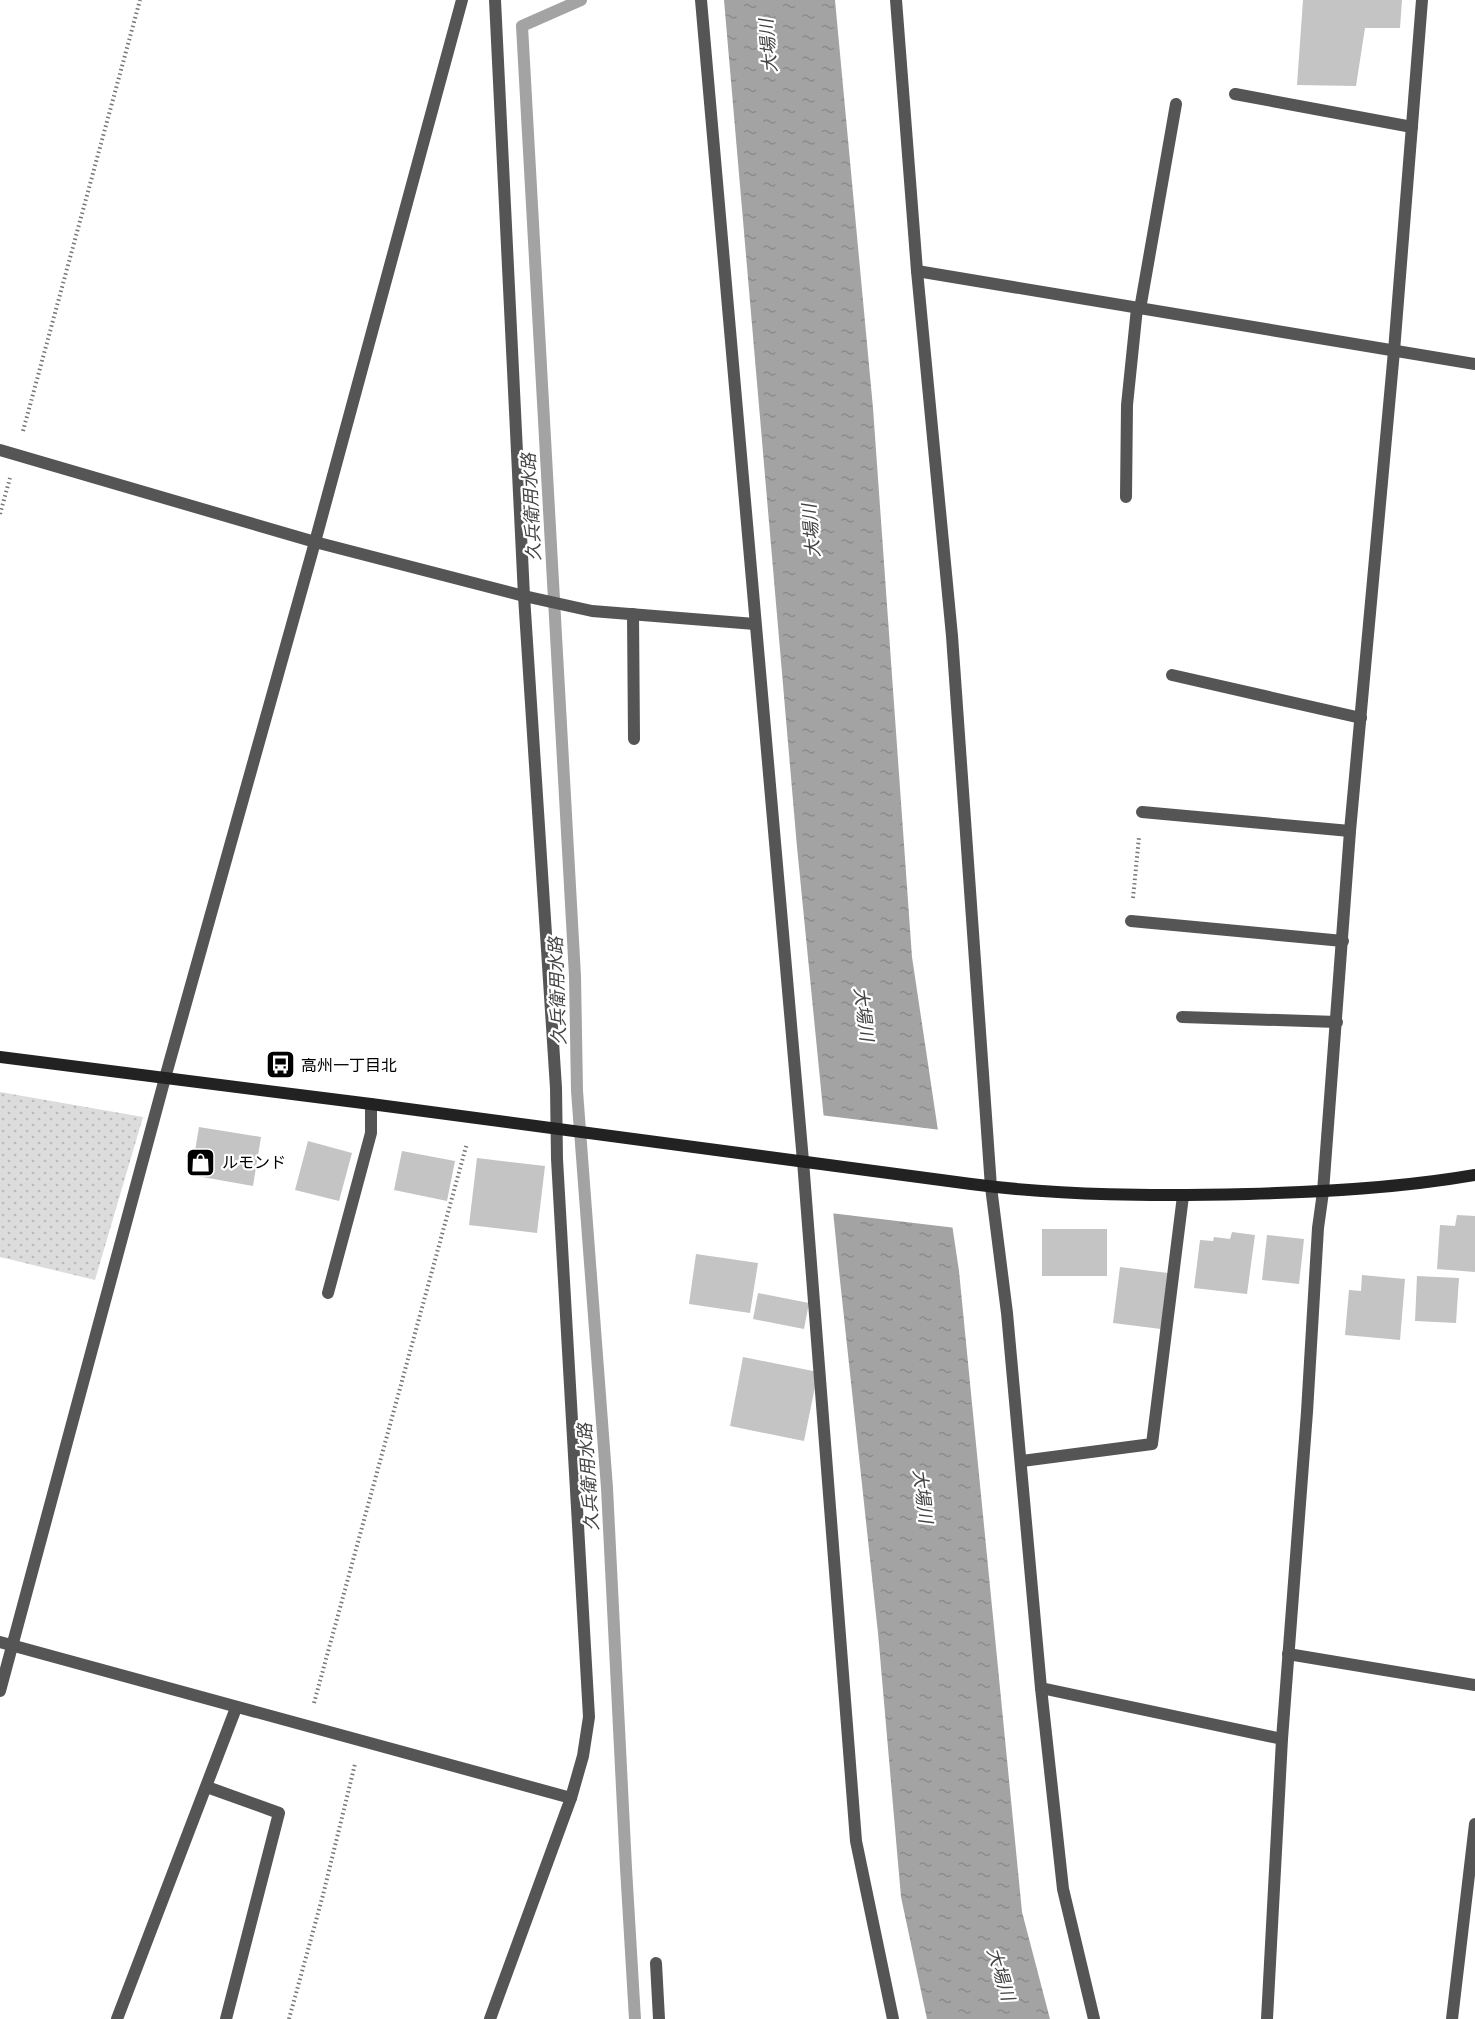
<svg xmlns="http://www.w3.org/2000/svg" width="1475" height="2019" font-family="'PT Sans','Noto Sans JP',sans-serif">
	<defs>
		<pattern id="grass-dots" width="8" height="8" patternUnits="userSpaceOnUse" patternTransform="scale(1.5)"><rect width="8" height="8" fill="#dcdcdc"/><path d="M2 2h.1M6 6h.1" fill="none" stroke="#bbb" stroke-width="1.8" stroke-linecap="round"/></pattern>
		<pattern id="water-ripples" width="26" height="14" patternUnits="userSpaceOnUse" patternTransform="scale(1.5)"><rect width="26" height="14" fill="#a3a3a3"/><path d="M2 4q2-2 4 0t4 0M15 11q2-2 4 0t4 0" fill="none" stroke="#8b8b8b"/></pattern>
	</defs>
	<rect width="100%" height="100%" fill="#fff"/>
	<path fill="url(#grass-dots)" d="M 0,1092 L 143,1117 L 95,1280 L 0,1257 Z"/>
	<path fill="url(#water-ripples)" d="M 724,0 L 835,0 L 873,408 L 912,957 L 959,1271 L 1022,1912 L 1050,2019 L 927,2019 L 901,1897 L 878,1633 L 839,1271 L 797,847 Z"/>
	<path fill="#fff" d="M 820,1115 L 941,1130 L 956,1228 L 830,1213 Z"/>
	<g fill="none" stroke-linecap="round" stroke-linejoin="round">
		<path stroke="#a3a3a3" stroke-width="12" d="M 581,0 L 522,26 L 575,976 L 577,1091 L 607,1488 L 626,1868 L 635,2019"/>
	</g>
	<g fill="#c4c4c4">
		<path d="M 1303,0 L 1402,0 L 1400,28 L 1365,28 L 1356,86 L 1297,85 Z"/>
		<path d="M 199,1127 L 261,1137 L 253,1186 L 191,1175 Z"/>
		<path d="M 308,1141 L 352,1153 L 339,1201 L 295,1190 Z"/>
		<path d="M 402,1151 L 455,1161 L 447,1201 L 394,1190 Z"/>
		<path d="M 477,1158 L 545,1166 L 537,1233 L 469,1225 Z"/>
		<path d="M 1457,1215 L 1475,1216 L 1475,1272 L 1437,1269 L 1440,1225 L 1455,1226 Z"/>
		<rect x="1042" y="1229" width="65" height="47"/>
		<path d="M 1232,1232 L 1255,1235 L 1247,1294 L 1194,1288 L 1200,1240 L 1213,1241 L 1214,1237 L 1230,1239 Z"/>
		<path d="M 1267,1235 L 1304,1239 L 1299,1284 L 1262,1280 Z"/>
		<path d="M 696,1254 L 758,1263 L 750,1313 L 689,1304 Z"/>
		<path d="M 1120,1267 L 1168,1273 L 1161,1329 L 1113,1323 Z"/>
		<path d="M 1362,1275 L 1405,1279 L 1400,1340 L 1345,1335 L 1349,1290 L 1361,1291 Z"/>
		<path d="M 1417,1276 L 1459,1278 L 1456,1323 L 1415,1321 Z"/>
		<path d="M 758,1293 L 809,1303 L 804,1329 L 753,1319 Z"/>
		<path d="M 743,1357 L 818,1372 L 804,1441 L 730,1426 Z"/>
	</g>
	<g fill="none" stroke-linecap="round" stroke-linejoin="round">
		<g stroke="#777" stroke-width="4" stroke-dasharray="1.5 3" stroke-linecap="butt">
			<path d="M 23,431 L 140,0"/>
			<path d="M 0,514 L 10,478"/>
			<path d="M 1133,898 L 1139,837"/>
			<path d="M 314,1703 L 467,1143"/>
			<path d="M 289,2019 L 323,1895 L 355,1764"/>
		</g>
		<g stroke="#555" stroke-width="12">
			<path d="M 1235,94 L 1412,127"/>
			<path d="M 1140,309 L 1176,104"/>
			<path d="M 1126,497 L 1127,405 L 1137,308"/>
			<path d="M 1172,675 L 1361,718"/>
			<path d="M 1142,812 L 1350,831"/>
			<path d="M 1131,921 L 1343,941"/>
			<path d="M 1182,1017 L 1337,1022"/>
			<path d="M 328,1293 L 371,1133 L 371,1104"/>
			<path d="M 1022,1461 L 1152,1444 L 1183,1196"/>
			<path d="M 1041,1688 L 1282,1739"/>
			<path d="M 207,1787 L 279,1813 L 226,2019"/>
			<path d="M 117,2019 L 236,1708"/>
		</g>
		<g stroke="#555" stroke-width="12">
			<path d="M 701,0 L 803,1161 L 856,1841 L 893,2019"/>
			<path d="M 896,0 L 917,271 L 952,636 L 991,1187 L 1007,1313 L 1041,1688 L 1063,1889 L 1094,2019"/>
			<path d="M 917,271 L 1475,364"/>
			<path d="M 0,450 L 315,542 L 524,596 L 592,611 L 755,624"/>
			<path d="M 633,614 L 634,739"/>
			<path d="M 0,1642 L 571,1798"/>
			<path d="M 1288,1654 L 1475,1685"/>
			<path d="M 0,1691 L 165,1078 L 315,542 L 462,0"/>
			<path d="M 656,1963 L 659,2019"/>
			<path d="M 490,2019 L 571,1798 L 583,1756 L 589,1717 L 557,1159 L 556,1088 L 524,596 L 495,0"/>
			<path d="M 1267,2019 L 1282,1739 L 1307,1412 L 1318,1228 L 1323,1192 L 1350,831 L 1394,351 L 1422,0"/>
			<path d="M 1452,2019 L 1475,1824"/>
		</g>
		<path stroke="#222" stroke-width="12" d="M 0,1057 L 371,1104 L 971,1184 C 1063,1196 1156,1196 1248,1194 C 1324,1192 1401,1188 1475,1175"/>
	</g>
	<defs>
		<symbol id="bus-square" viewBox="-11 -11 22 22"><rect x="-9" y="-9" width="18" height="18" rx="4" fill="#000" stroke="#fff"/><path d="M-5-6H5V4H4V6H2V4H-2V6H-4V4H-5ZM-3.5-4V0h7V-4ZM-3.5 1.2v1.5H-2V1.2ZM2 1.2v1.5H3.5V1.2Z" fill="#fff"/></symbol>
		<symbol id="shop-square" viewBox="-11 -11 22 22"><rect x="-9" y="-9" width="18" height="18" rx="4" fill="#000" stroke="#fff"/><path d="M-5-2.5h2.3a2.7 3.5 0 0 1 5.4 0H5L5.5 6h-11ZM-1.5-2.5h3a1.5 2.3 0 0 0-3 0Z" fill="#fff"/></symbol>
	</defs>
	<g fill-rule="evenodd">
		<use href="#bus-square" x="264" y="1048" width="33" height="33"/>
		<use href="#shop-square" x="184" y="1146" width="33" height="33"/>
	</g>
	<g text-anchor="middle" dominant-baseline="central" stroke-width="4.5" stroke-linejoin="round" paint-order="stroke">
		<g font-size="16" fill="#000" stroke="#fff" text-anchor="start">
			<text x="301" y="1065">高州一丁目北</text>
			<text x="222" y="1162">ルモンド</text>
		</g>
		<g font-size="18" font-style="italic" fill="#444" stroke="#fff">
			<text transform="translate(768 46) rotate(-95)">大場川</text>
			<text transform="translate(531 507) rotate(-93)">久兵衛用水路</text>
			<text transform="translate(811 531) rotate(-95)">大場川</text>
			<text transform="translate(557 991) rotate(-92)">久兵衛用水路</text>
			<text transform="translate(864 1014) rotate(83)">大場川</text>
			<text transform="translate(588 1477) rotate(-94)">久兵衛用水路</text>
			<text transform="translate(923 1496) rotate(83)">大場川</text>
			<text transform="translate(1001 1974) rotate(73)">大場川</text>
		</g>
	</g>
</svg>
